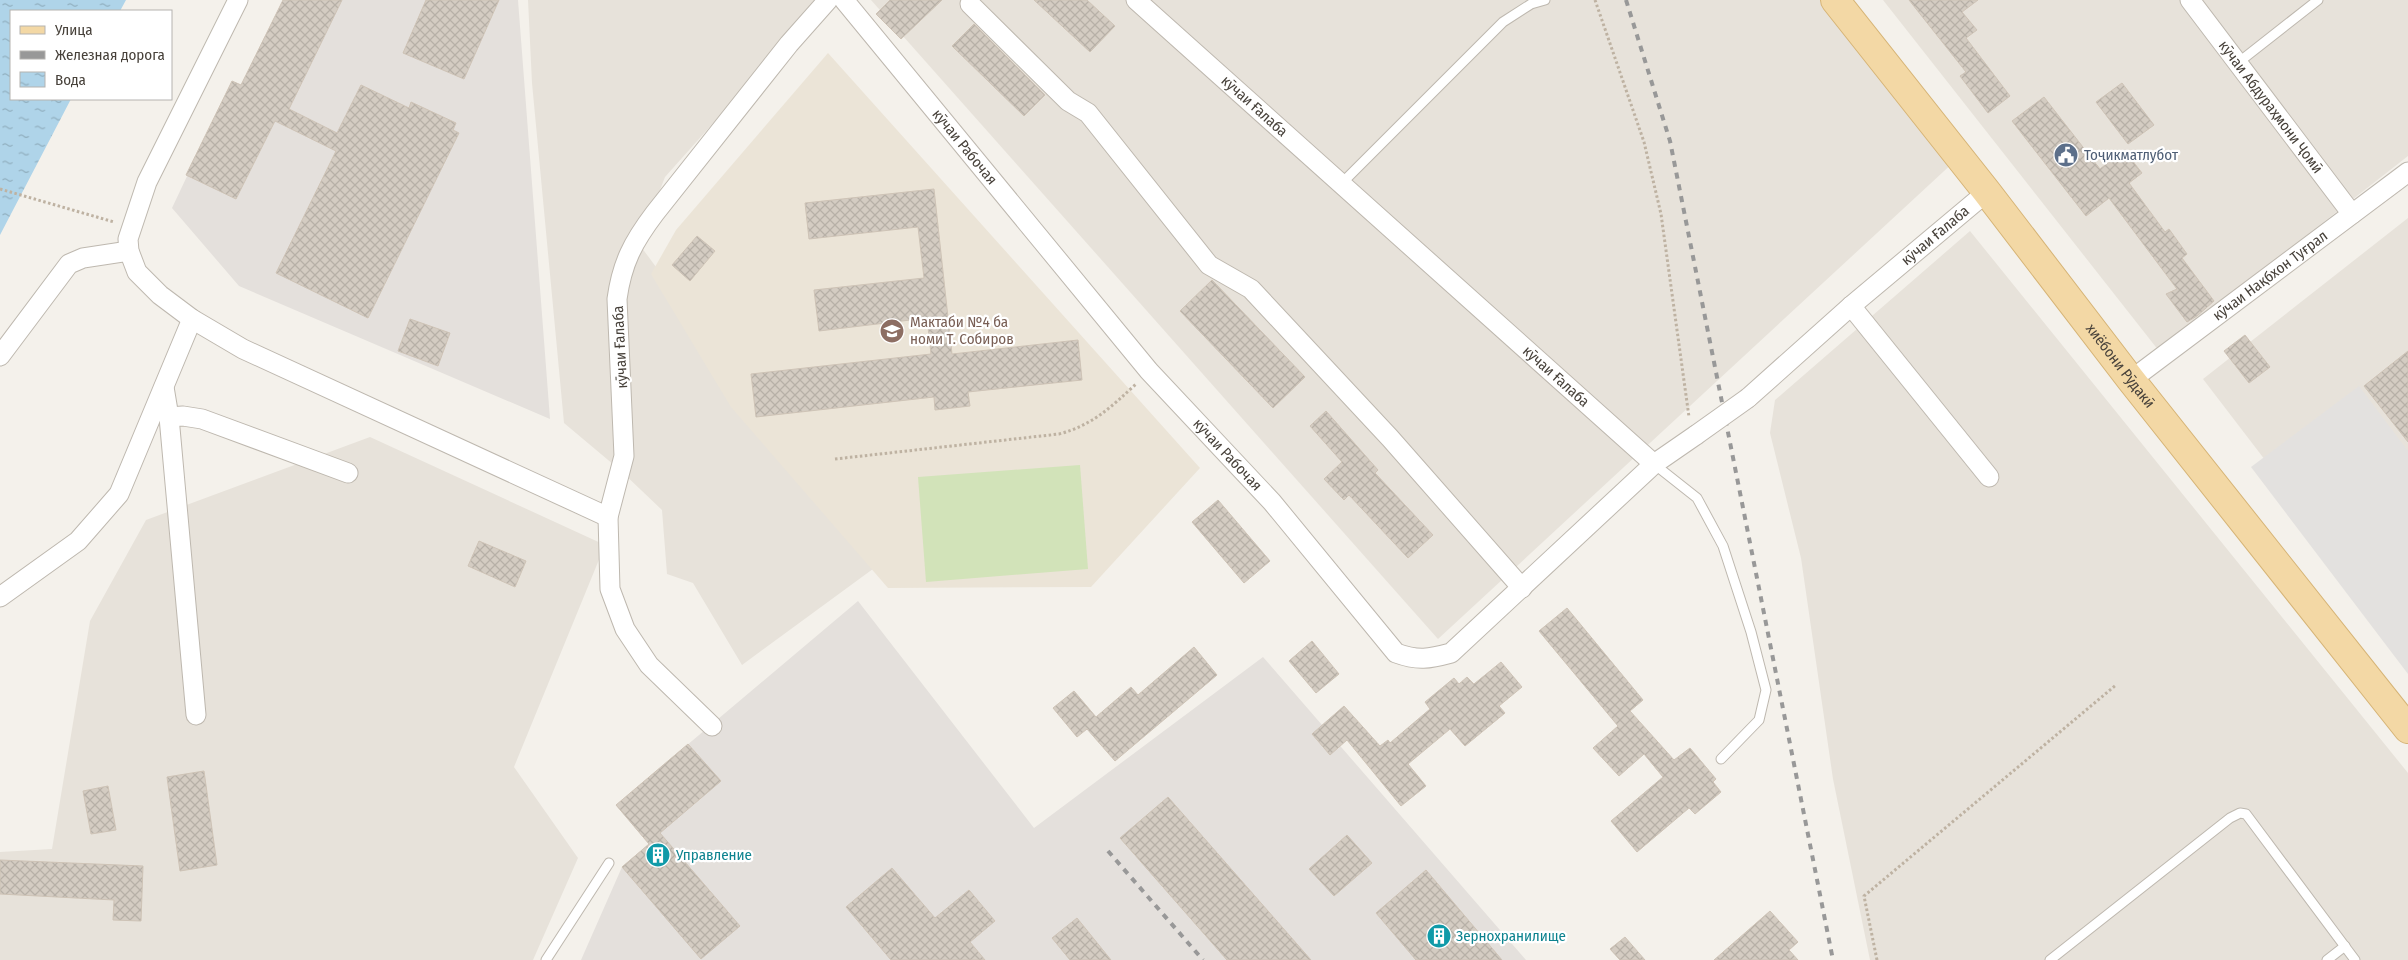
<svg xmlns="http://www.w3.org/2000/svg" width="2408" height="960" font-family="'Fira Sans Condensed',sans-serif">
	<defs>
		<pattern id="water-ripples" width="26" height="14" patternUnits="userSpaceOnUse" patternTransform="scale(1.25)"><rect width="26" height="14" fill="#afd4e9"/><path d="M2 4q2-2 4 0t4 0M15 11q2-2 4 0t4 0" fill="none" stroke="#90aebe"/></pattern>
		<pattern id="building-cross-hatch" width="8" height="8" patternUnits="userSpaceOnUse" patternTransform="scale(1.25)"><rect width="8" height="8" fill="#d4ccc2"/><path d="M0 0l8 8M0 8l8-8" fill="none" stroke="#b7b0a7"/></pattern>
	</defs>
	<rect width="100%" height="100%" fill="#f4f1eb"/>
	<g fill="#e7e2da">
		<path d="M 528,0 L 823,0 L 665,177 L 639,244 L 877,566 L 742,665 L 693,583 L 667,574 L 662,510 L 620,470 L 564,423 L 532,83 Z"/>
		<path d="M 871,0 L 1824,0 L 1956,160 L 1438,639 Z"/>
		<path d="M 1883,0 L 2408,0 L 2408,156 L 2159,351 Z"/>
		<path d="M 2408,218 L 2408,647 L 2203,379 Z"/>
		<path d="M 1970,231 L 2408,773 L 2408,960 L 1870,960 L 1833,779 L 1801,558 L 1770,433 L 1775,400 Z"/>
		<path d="M 370,437 L 605,545 L 514,767 L 578,858 L 533,960 L 0,960 L 0,852 L 52,849 L 90,621 L 146,520 Z"/>
	</g>
	<g fill="#e4e0dc">
		<path d="M 283,0 L 518,0 L 550,419 L 239,286 L 172,208 L 232,81 L 241,85 Z"/>
		<path d="M 858,601 L 1034,828 L 1263,657 L 1526,960 L 581,960 L 622,867 L 649,844 L 616,805 Z"/>
	</g>
	<path fill="#ebe4d7" d="M 828,53 L 1200,468 L 1091,587 L 888,588 L 731,407 L 651,274 L 676,230 Z"/>
	<path fill="#d2e3b9" d="M 1080,465 L 1088,569 L 926,582 L 918,477 Z"/>
	<path fill="#e3e1df" d="M 2359,386 L 2408,451 L 2408,674 L 2251,467 Z"/>
	<path fill="url(#water-ripples)" d="M 0,0 L 126,0 L 120,11 L 11,11 L 11,99 L 71,99 L 0,235 Z"/>
	<g fill="url(#building-cross-hatch)" stroke="#cec3b6">
		<path d="M 283,0 L 342,0 L 289,109 L 337,133 L 361,85 L 409,108 L 411,102 L 456,123 L 453,130 L 459,133 L 368,318 L 276,273 L 336,151 L 275,121 L 236,199 L 186,175 L 232,81 L 241,85 Z"/>
		<path d="M 426,0 L 499,0 L 464,79 L 403,53 Z"/>
		<path d="M 890,0 L 942,0 L 901,39 L 876,14 Z"/>
		<path d="M 1034,0 L 1087,0 L 1115,26 L 1090,52 Z"/>
		<path d="M 1909,0 L 1978,0 L 1962,12 L 1977,30 L 1966,38 L 2010,96 L 1988,113 L 1960,76 L 1966,72 Z"/>
		<path d="M 974,24 L 1045,95 L 1024,116 L 952,46 Z"/>
		<path d="M 2122,83 L 2154,125 L 2128,144 L 2096,102 Z"/>
		<path d="M 2044,97 L 2100,169 L 2124,150 L 2142,173 L 2129,183 L 2165,232 L 2169,229 L 2187,254 L 2182,258 L 2214,301 L 2197,316 L 2187,322 L 2166,294 L 2177,289 L 2109,198 L 2086,216 L 2012,121 Z"/>
		<path d="M 934,189 L 952,354 L 1078,340 L 1082,380 L 968,392 L 970,406 L 935,410 L 934,397 L 756,417 L 751,374 L 931,354 L 927,318 L 819,331 L 814,290 L 924,278 L 918,227 L 809,239 L 805,203 Z"/>
		<path d="M 697,236 L 715,251 L 690,281 L 672,265 Z"/>
		<path d="M 1212,280 L 1305,377 L 1273,408 L 1180,311 Z"/>
		<path d="M 410,319 L 450,333 L 438,366 L 398,351 Z"/>
		<path d="M 2245,335 L 2270,367 L 2249,383 L 2224,351 Z"/>
		<path d="M 2408,351 L 2408,442 L 2364,386 Z"/>
		<path d="M 1326,411 L 1378,470 L 1375,473 L 1433,535 L 1408,558 L 1349,495 L 1344,500 L 1324,479 L 1342,462 L 1310,426 Z"/>
		<path d="M 1218,500 L 1270,561 L 1244,583 L 1192,522 Z"/>
		<path d="M 479,541 L 526,561 L 515,587 L 468,566 Z"/>
		<path d="M 1567,608 L 1643,700 L 1630,711 L 1674,760 L 1690,748 L 1716,779 L 1713,782 L 1721,792 L 1695,814 L 1689,808 L 1637,852 L 1611,821 L 1663,777 L 1644,754 L 1619,776 L 1593,748 L 1618,726 L 1539,631 Z"/>
		<path d="M 1312,641 L 1339,674 L 1316,693 L 1289,661 Z"/>
		<path d="M 1194,647 L 1217,675 L 1115,761 L 1087,729 L 1077,737 L 1053,708 L 1074,691 L 1096,717 L 1131,687 L 1138,695 Z"/>
		<path d="M 1501,662 L 1522,687 L 1499,706 L 1505,713 L 1465,746 L 1450,729 L 1408,764 L 1426,786 L 1401,806 L 1347,740 L 1330,755 L 1312,734 L 1344,706 L 1380,746 L 1388,740 L 1390,743 L 1430,709 L 1425,702 L 1454,678 L 1459,684 L 1467,677 L 1474,684 Z"/>
		<path d="M 688,744 L 721,781 L 660,833 L 740,926 L 701,959 L 622,867 L 649,844 L 616,805 Z"/>
		<path d="M 204,771 L 217,865 L 180,871 L 167,777 Z"/>
		<path d="M 108,786 L 116,830 L 91,834 L 83,791 Z"/>
		<path d="M 1168,797 L 1311,960 L 1227,960 L 1120,838 Z"/>
		<path d="M 1347,835 L 1372,863 L 1334,896 L 1309,869 Z"/>
		<path d="M 0,860 L 143,866 L 141,921 L 113,920 L 114,900 L 0,894 Z"/>
		<path d="M 892,868 L 935,918 L 969,890 L 995,921 L 970,942 L 985,960 L 891,960 L 846,907 Z"/>
		<path d="M 1426,870 L 1502,960 L 1416,960 L 1376,913 Z"/>
		<path d="M 1770,911 L 1798,942 L 1789,950 L 1798,960 L 1714,960 Z"/>
		<path d="M 1077,918 L 1111,960 L 1070,960 L 1052,938 Z"/>
		<path d="M 1625,937 L 1645,960 L 1620,960 L 1610,949 Z"/>
	</g>
	<g fill="none" stroke-linecap="round" stroke-linejoin="round">
		<defs>
			<g id="lane">
				<path d="M 2239,62 L 2318,0"/>
				<path d="M 1342,183 L 1503,22 L 1531,4 L 1545,0"/>
				<path d="M 1654,464 L 1697,498 L 1723,546 L 1751,632 L 1766,690 L 1759,720 L 1721,759"/>
				<path d="M 546,960 L 609,863"/>
				<path d="M 2050,960 L 2230,818 L 2240,813 L 2246,814 L 2249,818 L 2355,960"/>
				<path d="M 2327,960 L 2345,946"/>
			</g>
			<g id="street">
				<path d="M 238,0 L 147,182 L 128,239 L 129,251 L 137,272 L 160,295 L 192,319 L 243,349 L 608,517"/>
				<path id="s1" d="M 844,0 L 1149,371 L 1272,502 L 1396,653 C 1418,661 1429,659 1451,653 L 1654,464"/>
				<path id="s2" d="M 1136,0 L 1654,464 L 1696,435"/>
				<path id="s3" d="M 2190,0 L 2352,214"/>
				<path d="M 970,4 L 1068,101 L 1088,113 L 1209,265 L 1251,289 L 1390,438 L 1522,588"/>
				<path d="M 1851,306 L 1989,477"/>
				<path d="M 0,356 L 69,264 L 83,258 L 129,251"/>
				<path id="s4" d="M 2131,380 L 2408,172"/>
				<path d="M 164,387 L 169,417 L 196,715"/>
				<path id="s5" d="M 1748,398 L 1851,306 L 1987,192"/>
				<path d="M 169,417 L 183,416 L 202,419 L 348,473"/>
				<path d="M 0,597 L 78,541 L 119,494 L 192,319"/>
				<path d="M 712,726 L 649,665 L 625,629 L 610,589 L 608,517 L 624,456 L 617,299 C 622,263 633,242 655,213 L 789,44 L 828,0"/>
			</g>
			<g id="primary">
				<path id="s6" d="M 1835,0 L 1987,192 L 2131,380 L 2408,729"/>
			</g>
		</defs>
		<use href="#lane" stroke="#beb8af" stroke-width="11"/>
		<use href="#street" stroke="#beb8af" stroke-width="21"/>
		<use href="#primary" stroke="#d6b476" stroke-width="30"/>
		<g stroke="#beb2a2" stroke-width="3" stroke-dasharray="2.5 2.5" stroke-linecap="butt">
			<path d="M 1595,0 L 1644,142 L 1661,214 L 1689,417"/>
			<path d="M 0,189 L 114,222"/>
			<path d="M 835,459 L 1059,434 C 1093,425 1111,407 1136,384"/>
			<path d="M 1877,960 L 1864,896 L 2116,685"/>
		</g>
		<use href="#lane" stroke="#fff" stroke-width="9"/>
		<use href="#street" stroke="#fff" stroke-width="19"/>
		<use href="#primary" stroke="#f3d8a5" stroke-width="28"/>
		<g stroke="#989898" stroke-width="4" stroke-dasharray="6 6" stroke-linecap="butt">
			<path d="M 1626,0 L 1670,141 L 1833,960"/>
			<path d="M 1108,851 L 1203,960"/>
		</g>
		<defs>
			<path id="street-bridge" d="M 1696,435 L 1748,398"/>
		</defs>
		<use href="#street-bridge" stroke="#beb8af" stroke-width="21" stroke-linecap="butt"/>
		<use href="#street-bridge" stroke="#fff" stroke-width="19"/>
	</g>
	<defs>
		<symbol id="civic-disc" viewBox="-11 -11 22 22"><circle r="9.5" fill="#5c6f8a" stroke="#fff"/><path d="M-.6-6.5H3V-4.5H.6V-3L4-1V1h2V6H-6V1h2V-1L-.6-3ZM-1.2 2.5V6h2.4V2.5Z" fill="#fff"/></symbol>
		<symbol id="school-disc" viewBox="-11 -11 22 22"><circle r="9.5" fill="#8d6e63" stroke="#fff"/><path d="M0-5L7-2L0 1L-7-2ZM-4 1L0 2.5L4 1V4Q0 6-4 4Z" fill="#fff"/></symbol>
		<symbol id="building-disc" viewBox="-11 -11 22 22"><circle r="9.5" fill="#0f9aa8" stroke="#fff"/><path d="M-4-6H4V6H1V3H-1V6H-4ZM-2.5-4.3h1.7v1.8h-1.7ZM.8-4.3h1.7v1.8H.8ZM-2.5-1h1.7V.8h-1.7ZM.8-1h1.7V.8H.8Z" fill="#fff"/></symbol>
	</defs>
	<g fill-rule="evenodd">
		<use href="#civic-disc" x="2052" y="141" width="28" height="28"/>
		<use href="#school-disc" x="878" y="317" width="28" height="28"/>
		<use href="#building-disc" x="644" y="841" width="28" height="28"/>
		<use href="#building-disc" x="1425" y="922" width="28" height="28"/>
	</g>
	<g text-anchor="middle" dominant-baseline="central" stroke-width="4.5" stroke-linejoin="round" paint-order="stroke">
		<g font-size="15" fill="#47413a" stroke="#fff">
			<text stroke="none"><textPath href="#s2" startOffset="159">кӯчаи Ғалаба</textPath></text>
			<text stroke="none"><textPath href="#s3" startOffset="134">кӯчаи Абдураҳмони Ҷомӣ</textPath></text>
			<text stroke="none"><textPath href="#s1" startOffset="190">кӯчаи Рабочая</textPath></text>
			<text stroke="none"><textPath href="#s5" startOffset="248">кӯчаи Ғалаба</textPath></text>
			<text stroke="none"><textPath href="#s4" startOffset="174">кӯчаи Нақбхон Туғрал</textPath></text>
			<text transform="translate(620 347) rotate(-93)">кӯчаи Ғалаба</text>
			<text stroke="none"><textPath href="#s6" startOffset="464">хиёбони Рӯдакӣ</textPath></text>
			<text stroke="none"><textPath href="#s2" startOffset="564">кӯчаи Ғалаба</textPath></text>
			<text stroke="none"><textPath href="#s1" startOffset="595">кӯчаи Рабочая</textPath></text>
		</g>
		<g font-size="15" fill="#4e5e75" stroke="#fff" text-anchor="start">
			<text x="2084" y="155">Тоҷикматлубот</text>
		</g>
		<g font-size="15" fill="#785e54" stroke="#fff" text-anchor="start">
			<text x="910" y="322">Мактаби №4 ба<tspan x="910" dy="17">номи Т. Собиров</tspan></text>
		</g>
		<g font-size="15" fill="#0d838f" stroke="#fff" text-anchor="start">
			<text x="676" y="855">Управление</text>
			<text x="1456" y="936">Зернохранилище</text>
		</g>
	</g>
	<rect x="10" y="10" width="162" height="90" fill="#ffffff" stroke="#b5b3b0"/>
	<rect x="20" y="26" width="25" height="8" fill="#f3d8a5" stroke="#b5b3b0"/>
	<text x="55" y="35" font-size="15" fill="#47413a">Улица</text>
	<rect x="20" y="51" width="25" height="8" fill="#989898" stroke="#b5b3b0"/>
	<text x="55" y="60" font-size="15" fill="#47413a">Железная дорога</text>
	<rect x="20" y="72" width="25" height="15" fill="url(#water-ripples)" stroke="#b5b3b0"/>
	<text x="55" y="85" font-size="15" fill="#47413a">Вода</text>
</svg>
